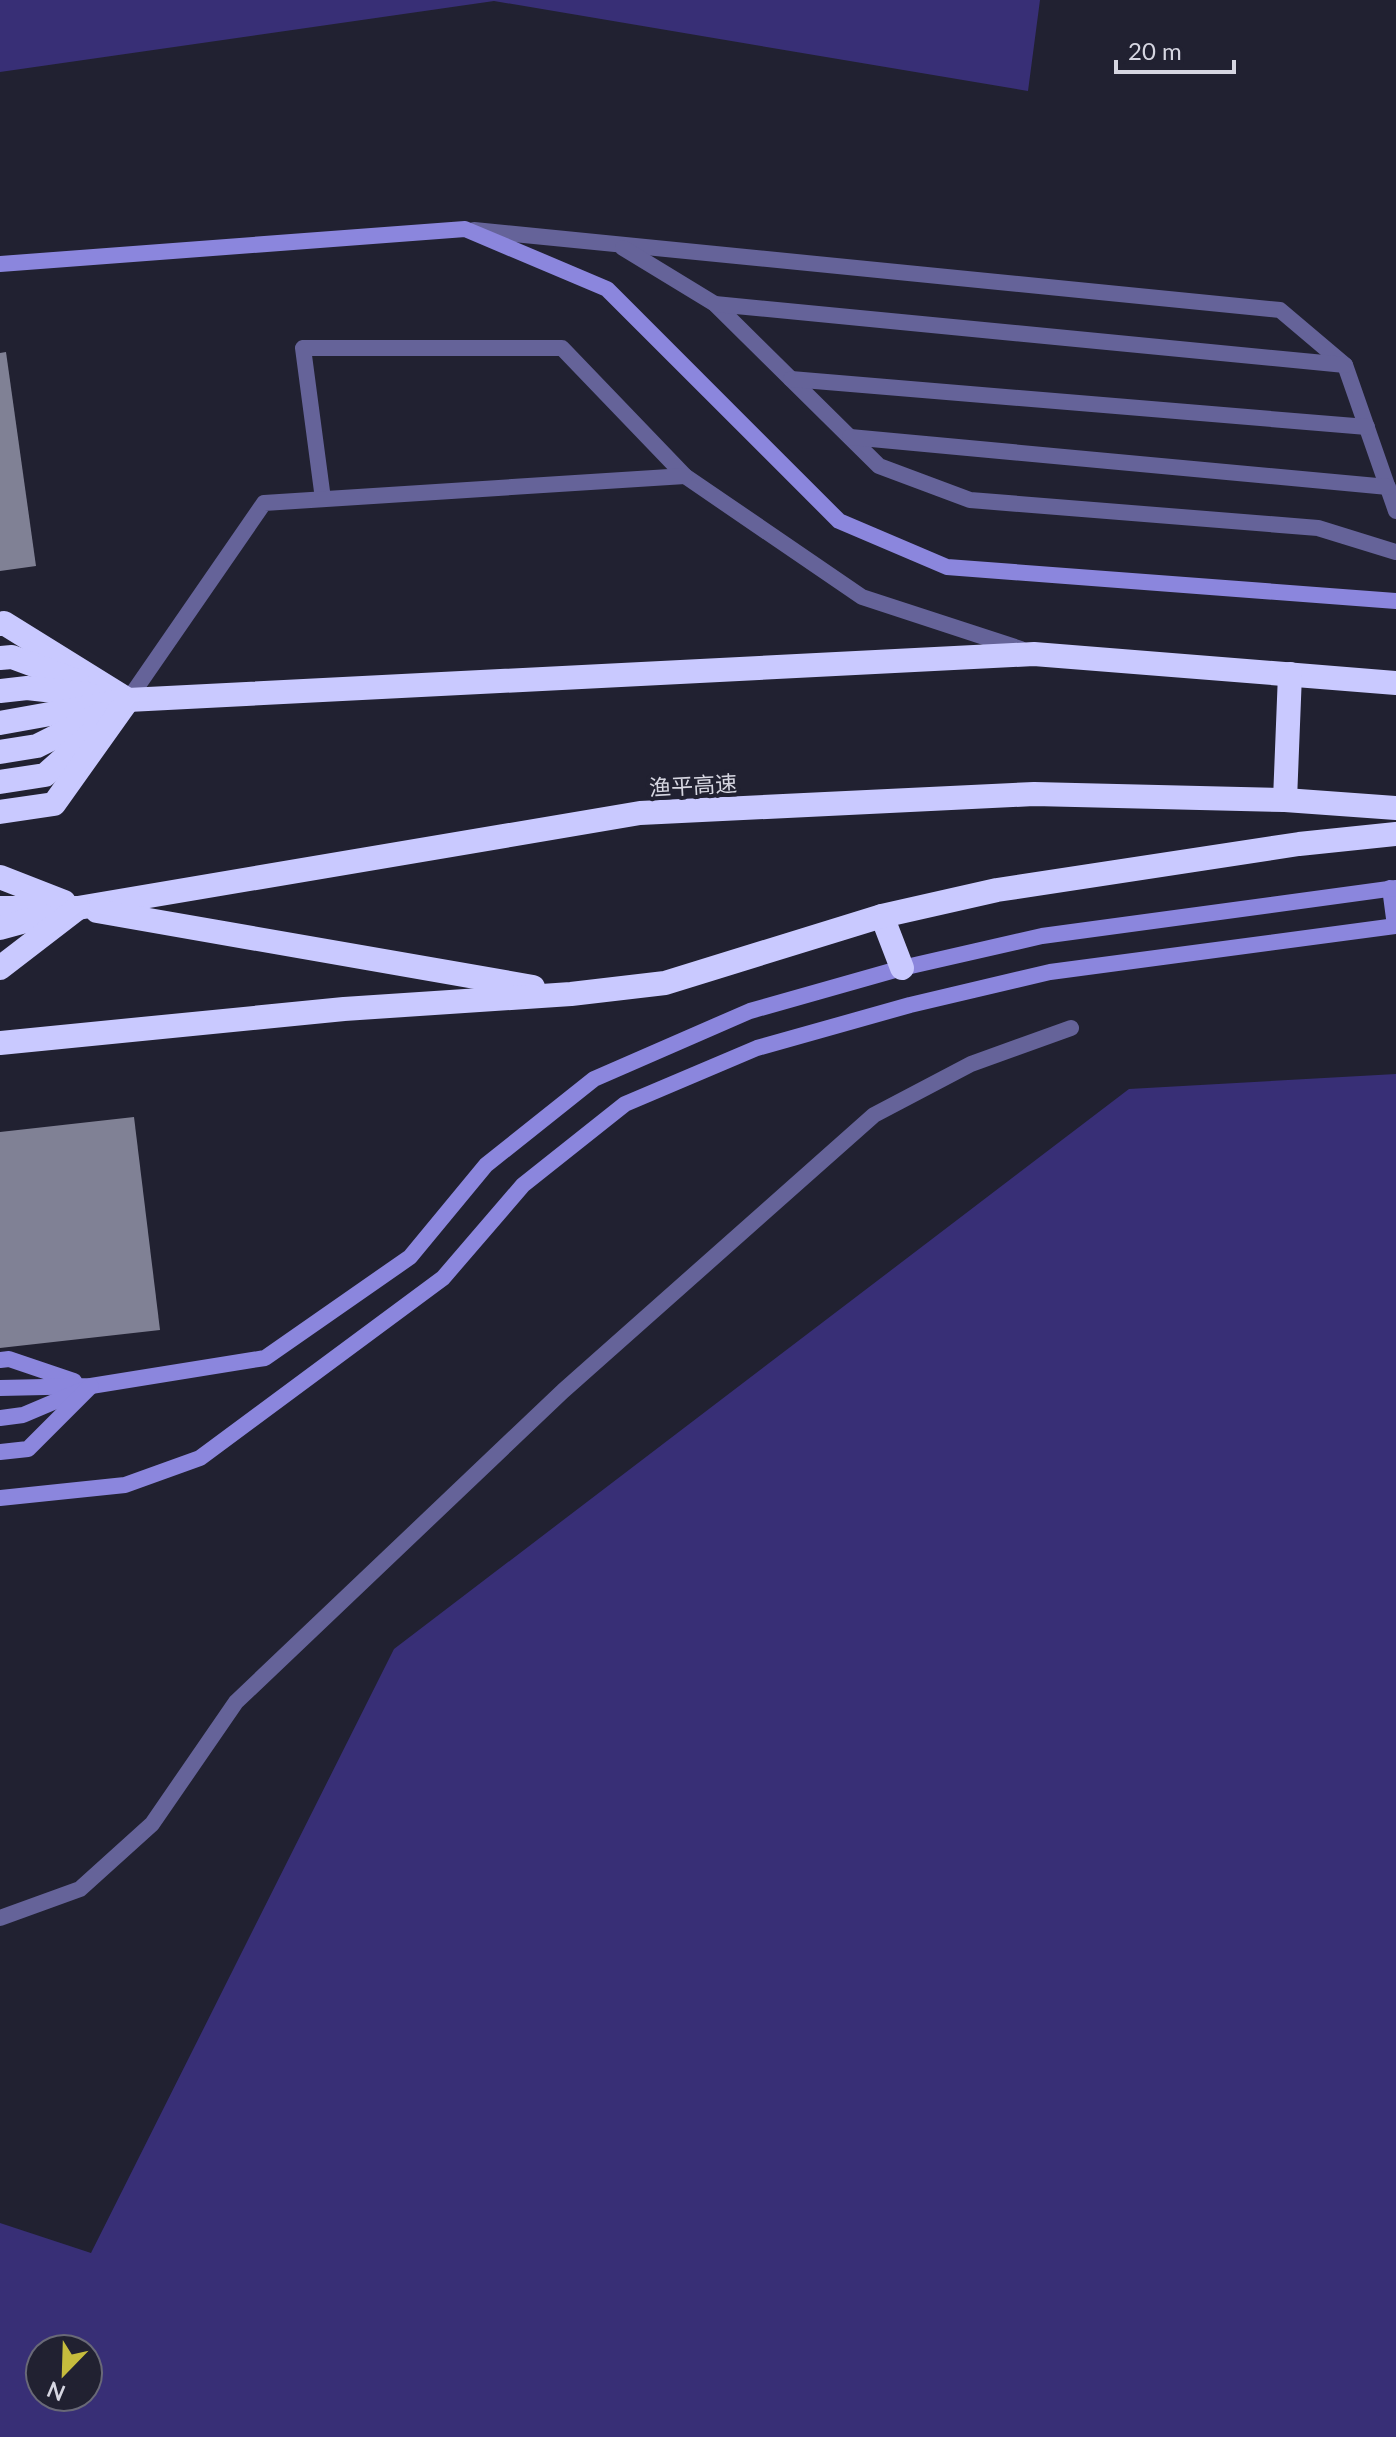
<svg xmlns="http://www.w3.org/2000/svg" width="1396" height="2437" font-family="Lato,'Noto Sans SC',sans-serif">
	<rect width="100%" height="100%" fill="#212131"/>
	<g fill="#382f76" fill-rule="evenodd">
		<path d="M 0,0 L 1040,0 L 1028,91 L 494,1 L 0,72 Z"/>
		<path d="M 1396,1074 L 1396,2437 L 0,2437 L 0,2223 L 91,2253 L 394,1649 L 1129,1089 ZM 88,2349 L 88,2397 L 40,2397 L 40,2349 Z"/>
	</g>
	<g fill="#808195">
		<path d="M 6,352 L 36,566 L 0,571 L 0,353 Z"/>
		<path d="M 134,1117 L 160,1330 L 0,1348 L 0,1132 Z"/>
	</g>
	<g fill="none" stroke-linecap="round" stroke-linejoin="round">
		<g stroke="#656399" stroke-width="16">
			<path d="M 474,230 L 1280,310 L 1345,365 L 1396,511"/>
			<path d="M 623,248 L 715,304 L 879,466 L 970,500 L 1318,528 L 1396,552"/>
			<path d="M 715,304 L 1345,365"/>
			<path d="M 791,379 L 1367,427"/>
			<path d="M 850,437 L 1388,487"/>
			<path d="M 323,499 L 303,348 L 562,348 L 685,476 L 862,597 L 1021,649"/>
			<path d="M 128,700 L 264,503 L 685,476"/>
		</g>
		<path stroke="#656399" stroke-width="16" d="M 0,1918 L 80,1889 L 152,1824 L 236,1702 L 563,1391 L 874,1115 L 971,1064 L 1071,1028"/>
		<g stroke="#8b86dd" stroke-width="16">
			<path d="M 0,264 L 465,229 L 607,289 L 839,521 L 947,567 L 1396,601"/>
			<path d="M 1390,888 L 1395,926"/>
			<path d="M 0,1360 L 9,1359 L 74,1381"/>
			<path d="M 0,1388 L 91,1386 L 265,1358 L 410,1257 L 486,1165 L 594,1079 L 750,1011 L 902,968 L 1042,936 L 1396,888"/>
			<path d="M 0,1418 L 23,1415 L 82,1390"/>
			<path d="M 0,1452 L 28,1449 L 91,1386"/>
			<path d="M 0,1498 L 125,1485 L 200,1458 L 443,1278 L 523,1185 L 625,1104 L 757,1048 L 910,1005 L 1050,972 L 1396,926"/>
		</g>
		<g stroke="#c9c9ff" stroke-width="24">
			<path d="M 0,624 L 4,623 L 128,700"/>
			<path d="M 0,658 L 12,657 L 77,681"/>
			<path d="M 0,691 L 27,688 L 90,695"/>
			<path d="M 0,723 L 128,700 L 1034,654 L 1396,683"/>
			<path d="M 0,752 L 37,746 L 101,714"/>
			<path d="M 0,782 L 45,775 L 91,734"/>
			<path d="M 1285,800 L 1290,674"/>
			<path d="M 0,812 L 54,804 L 128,700"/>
			<path d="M 0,877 L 64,902"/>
			<path d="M 0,908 L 78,908 L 640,813 L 1034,794 L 1285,800 L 1396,808"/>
			<path d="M 97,911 L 533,987"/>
			<path d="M 882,916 L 902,968"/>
			<path d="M 0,928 L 44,916"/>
			<path d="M 0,968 L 78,908"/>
			<path d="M 0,1043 L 344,1009 L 571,994 L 665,983 L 882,916 L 997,890 L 1299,844 L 1396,834"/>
		</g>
	</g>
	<g text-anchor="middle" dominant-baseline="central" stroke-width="8" stroke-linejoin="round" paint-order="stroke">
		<g font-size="22" fill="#d6d6e1" stroke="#212131">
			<text transform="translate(693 785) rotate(-3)">渔平高速</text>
		</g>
	</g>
	<g transform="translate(64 2373) rotate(203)"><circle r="38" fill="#212131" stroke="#696977" stroke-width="2"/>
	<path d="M0-6L14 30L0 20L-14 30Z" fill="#c6bc3d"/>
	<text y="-12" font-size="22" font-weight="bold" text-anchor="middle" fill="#d6d6e1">N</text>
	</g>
	<path d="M1116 60v12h118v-12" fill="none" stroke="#d6d6e1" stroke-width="4"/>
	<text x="1128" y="60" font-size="24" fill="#d6d6e1" stroke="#212131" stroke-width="6" paint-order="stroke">20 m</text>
</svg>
